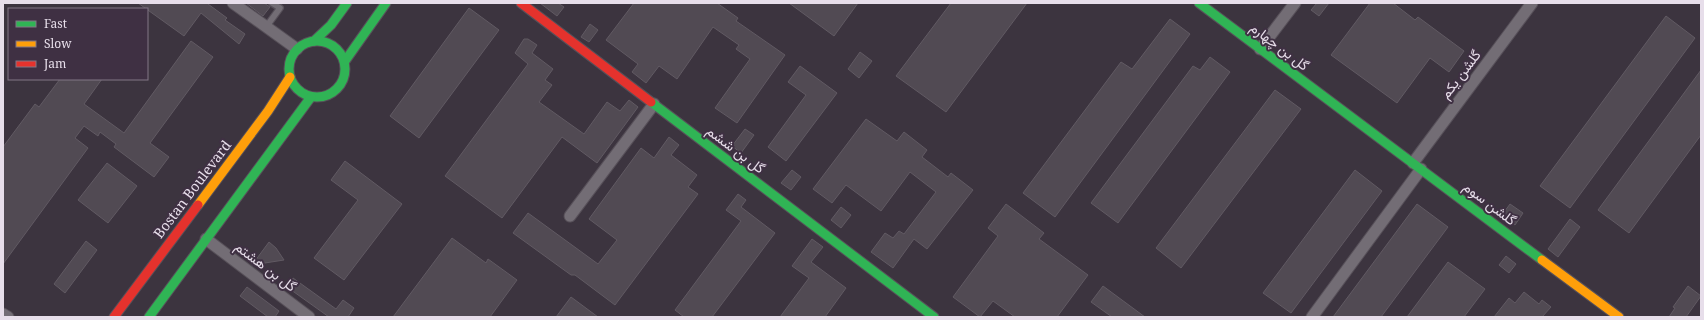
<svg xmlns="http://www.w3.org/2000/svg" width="1704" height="320" font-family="'Noto Serif',Vazirmatn,serif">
	<rect width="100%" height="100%" fill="#3c343f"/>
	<g fill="#514a53" stroke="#615a63">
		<path d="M 138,3 L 209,3 L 208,4 L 227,18 L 225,20 L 245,34 L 239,44 L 201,13 L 184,36 Z"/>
		<path d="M 246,3 L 264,3 L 270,7 L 263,16 Z"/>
		<path d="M 540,3 L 558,3 L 564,7 L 557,16 Z"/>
		<path d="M 634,3 L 717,3 L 738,18 L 736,21 L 785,55 L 737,123 L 715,108 L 750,59 L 736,49 L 739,45 L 713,27 L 677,79 L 659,66 L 646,83 L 632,72 L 638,64 L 606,40 Z"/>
		<path d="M 789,3 L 858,3 L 834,36 Z"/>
		<path d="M 951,3 L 1027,3 L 946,112 L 896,76 Z"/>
		<path d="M 1317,3 L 1329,3 L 1319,16 L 1311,10 Z"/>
		<path d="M 1370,3 L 1393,3 L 1415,20 L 1418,17 L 1464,51 L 1449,72 L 1430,58 L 1397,103 L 1331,55 Z"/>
		<path d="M 469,8 L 499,30 L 419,138 L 390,116 Z"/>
		<path d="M 1666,16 L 1695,38 L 1570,208 L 1540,186 Z"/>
		<path d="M 1170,19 L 1190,34 L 1055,217 L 1023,193 L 1121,62 L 1132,69 Z"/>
		<path d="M 590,24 L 598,30 L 589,42 L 581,37 Z"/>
		<path d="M 524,39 L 528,39 L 537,45 L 532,53 L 553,69 L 545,80 L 552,85 L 539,102 L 584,134 L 607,102 L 620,111 L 629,100 L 638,107 L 597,163 L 562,137 L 502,218 L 445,176 L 528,64 L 515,53 Z"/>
		<path d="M 191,41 L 213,57 L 150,143 L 169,157 L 154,177 L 114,147 L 116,144 L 100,132 L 98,136 L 84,126 L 75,138 L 88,148 L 3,264 L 3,147 L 35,104 L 39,107 L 60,79 L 102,79 L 84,104 L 124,133 Z"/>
		<path d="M 860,52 L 872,61 L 859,78 L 848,69 Z"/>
		<path d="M 1210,57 L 1230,72 L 1118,223 L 1091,203 L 1193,66 L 1200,70 Z"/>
		<path d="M 800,66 L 837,93 L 786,161 L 768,147 L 806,95 L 788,82 Z"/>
		<path d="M 1701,70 L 1701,135 L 1629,233 L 1598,210 Z"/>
		<path d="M 1275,90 L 1301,109 L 1181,268 L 1156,248 Z"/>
		<path d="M 866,119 L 897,141 L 904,132 L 927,150 L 922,157 L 948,177 L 951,173 L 973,190 L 927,249 L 914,239 L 893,268 L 871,252 L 885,233 L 893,238 L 899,231 L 904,234 L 936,192 L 910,172 L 881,211 L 846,185 L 832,203 L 813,189 Z"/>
		<path d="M 745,129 L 754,135 L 741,153 L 732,146 Z"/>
		<path d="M 669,137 L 679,145 L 671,155 L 697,175 L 688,187 L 698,194 L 615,305 L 575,275 L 571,275 L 513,233 L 528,213 L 598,264 L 617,240 L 589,219 L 641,148 L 654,158 Z"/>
		<path d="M 345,161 L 402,204 L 344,280 L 314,258 L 358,200 L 331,180 Z"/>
		<path d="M 107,163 L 137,186 L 108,223 L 78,200 Z"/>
		<path d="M 792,170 L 801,177 L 791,190 L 781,183 Z"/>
		<path d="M 1355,170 L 1382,191 L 1291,313 L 1263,293 Z"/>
		<path d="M 738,194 L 746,200 L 741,207 L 775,233 L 712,317 L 684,317 L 675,310 L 741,221 L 726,210 Z"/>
		<path d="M 1006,204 L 1044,233 L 1039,239 L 1088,275 L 1057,317 L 1015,317 L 993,301 L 980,317 L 953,297 L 998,236 L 988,228 Z"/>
		<path d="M 1417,204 L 1448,227 L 1381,317 L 1333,317 Z"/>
		<path d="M 1510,204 L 1523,213 L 1515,225 L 1502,215 Z"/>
		<path d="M 841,207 L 851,215 L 841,228 L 831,220 Z"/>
		<path d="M 1570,219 L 1580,227 L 1558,257 L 1548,249 Z"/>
		<path d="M 452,238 L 486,263 L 488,259 L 517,280 L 490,317 L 393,317 Z"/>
		<path d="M 812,239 L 823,247 L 811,262 L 846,288 L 825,317 L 780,317 L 809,278 L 792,266 Z"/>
		<path d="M 86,241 L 97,250 L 65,293 L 54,284 Z"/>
		<path d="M 269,242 L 276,248 L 284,260 L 252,265 Z"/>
		<path d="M 1506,256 L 1516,264 L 1509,273 L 1499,265 Z"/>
		<path d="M 1448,262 L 1485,289 L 1464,317 L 1407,317 Z"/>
		<path d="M 293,278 L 336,309 L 343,300 L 354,308 L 348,317 L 329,317 L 287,287 Z"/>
		<path d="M 1103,286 L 1145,317 L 1112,317 L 1091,302 Z"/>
		<path d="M 1688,286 L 1701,296 L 1686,317 L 1669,317 L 1675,308 L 1673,307 Z"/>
		<path d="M 247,287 L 279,311 L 275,317 L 268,317 L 240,296 Z"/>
		<path d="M 1524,292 L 1539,304 L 1542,300 L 1551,307 L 1542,317 L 1494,317 L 1509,298 L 1515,303 Z"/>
		<path d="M 571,297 L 598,317 L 556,317 Z"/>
	</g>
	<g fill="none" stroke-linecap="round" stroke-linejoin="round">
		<defs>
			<path id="lane" d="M 266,27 L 280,8 L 272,3"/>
			<g id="street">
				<path d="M 233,3 L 297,49"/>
				<path d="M 1260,49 L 1295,3"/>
				<path d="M 1413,163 L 1532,3"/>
				<path d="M 570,216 L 654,104"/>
				<path d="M 206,239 L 309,317"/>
				<path d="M 3,314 L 8,317"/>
				<path d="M 1312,317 L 1421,169"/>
			</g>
			<g id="fast">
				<path d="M 1199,3 L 1542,260"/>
				<circle cx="317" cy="69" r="28"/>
				<path d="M 314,41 L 331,25 L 347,3"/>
				<path d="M 345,61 L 386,3"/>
				<path d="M 651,102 L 934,317"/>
				<path d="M 149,317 L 311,97"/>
			</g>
			<g id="slow">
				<path d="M 198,205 L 268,111 L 290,77"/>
				<path d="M 1542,260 L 1619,317"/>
			</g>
			<g id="jam">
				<path d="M 521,3 L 651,102"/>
				<path d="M 114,317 L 198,205"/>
			</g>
		</defs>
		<use href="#lane" stroke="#575059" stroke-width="8"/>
		<use href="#street" stroke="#575059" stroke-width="13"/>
		<use href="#fast" stroke="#575059" stroke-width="11"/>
		<use href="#slow" stroke="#575059" stroke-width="11"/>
		<use href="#jam" stroke="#575059" stroke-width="11"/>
		<use href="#lane" stroke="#736d75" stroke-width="5.5"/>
		<use href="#street" stroke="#736d75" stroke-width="11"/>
		<use href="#fast" stroke="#30b455" stroke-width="9"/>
		<use href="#slow" stroke="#ff9f0a" stroke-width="9"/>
		<use href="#jam" stroke="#e5322d" stroke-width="9"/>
	</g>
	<g text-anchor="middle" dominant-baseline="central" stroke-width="4" stroke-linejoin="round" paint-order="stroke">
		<g font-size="14" fill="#e7deea" stroke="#3f3043">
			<text transform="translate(1280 46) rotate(37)">گل بن چهارم</text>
			<text transform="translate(1460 74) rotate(-53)">گلشن یکم</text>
			<text transform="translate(736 149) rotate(37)">گل بن ششم</text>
			<text transform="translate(192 189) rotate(-53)">Bostan Boulevard</text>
			<text transform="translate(1490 203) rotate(37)">گلشن سوم</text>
			<text transform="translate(266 266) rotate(37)">گل بن هشتم</text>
		</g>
	</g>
	<rect width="1704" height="320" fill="none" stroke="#e7deea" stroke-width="8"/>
	<rect x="8" y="8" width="140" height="72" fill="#3f3043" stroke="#827686"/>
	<rect x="16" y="21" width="20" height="6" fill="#30b455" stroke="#827686"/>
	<text x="44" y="28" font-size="12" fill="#e7deea">Fast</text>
	<rect x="16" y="41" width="20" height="6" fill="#ff9f0a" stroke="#827686"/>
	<text x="44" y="48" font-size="12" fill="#e7deea">Slow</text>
	<rect x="16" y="61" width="20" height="6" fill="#e5322d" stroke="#827686"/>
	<text x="44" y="68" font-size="12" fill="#e7deea">Jam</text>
</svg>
